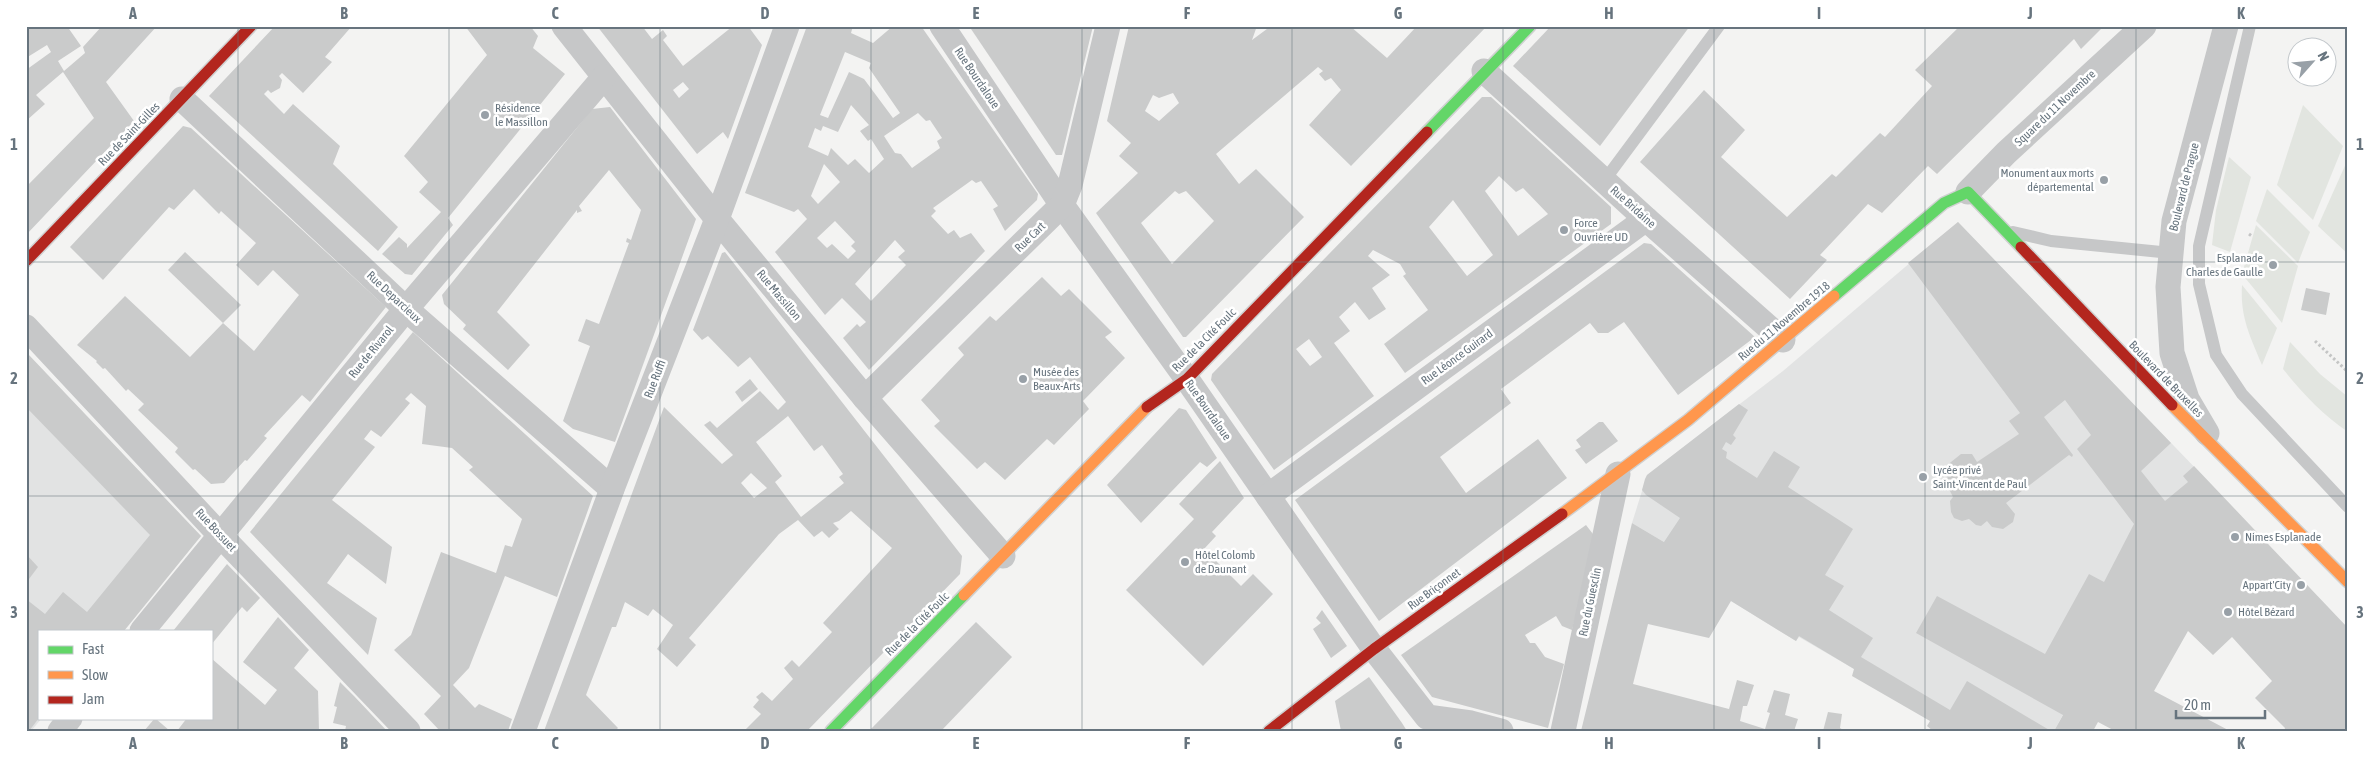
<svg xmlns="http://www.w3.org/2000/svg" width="2374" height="757" font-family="'Asap Condensed',sans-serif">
	<rect width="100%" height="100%" fill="#f3f3f2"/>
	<g fill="#e2e3e3">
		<path d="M 1958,222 L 2202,475 L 2092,661 L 2054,731 L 1984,731 L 1854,669 L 1799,637 L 1796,641 L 1731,601 L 1740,587 L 1632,523 L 1647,475 L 1783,371 Z"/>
		<path d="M 26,352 L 201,536 L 118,631 L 39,631 L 39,718 L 42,718 L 31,731 L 26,731 Z"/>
	</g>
	<g fill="#e2e5e0">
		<path d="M 2303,105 L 2343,146 L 2313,220 L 2277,185 Z"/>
		<path d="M 2229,157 L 2251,177 L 2230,252 L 2212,245 L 2216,210 Z"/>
		<path d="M 2348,159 L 2348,254 L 2318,226 Z"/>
		<path d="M 2267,189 L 2310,232 L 2298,263 L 2256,221 Z"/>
		<path d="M 2256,225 L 2298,266 L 2282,323 L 2242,274 Z"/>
		<path d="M 2242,285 L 2277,328 L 2262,365 C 2250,336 2240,317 2242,285 Z"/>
		<path d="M 2290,342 L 2320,374 L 2348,397 L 2348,432 C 2322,414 2302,393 2283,369 Z"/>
	</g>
	<g fill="#cacbcb" fill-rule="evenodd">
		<path d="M 26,26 L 67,26 L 81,46 L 58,61 L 64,71 L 85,53 L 83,47 L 102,26 L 157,26 L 106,82 L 134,121 L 26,235 L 26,187 L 94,118 L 63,72 L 36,95 L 45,104 L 26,121 L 26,70 L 51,52 L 47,45 L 26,58 Z"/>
		<path d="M 275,26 L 352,26 L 325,57 L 332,62 L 303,93 L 282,73 L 279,76 L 282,80 L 280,88 L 271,93 L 268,90 L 264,94 L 284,114 L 293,104 L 340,146 L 333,164 L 398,227 L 378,251 L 209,96 Z"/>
		<path d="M 465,26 L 530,26 L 538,36 L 533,48 L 565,74 L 448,218 L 453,225 L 412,275 L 405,274 L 382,254 L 399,237 L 407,244 L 407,248 L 441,212 L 419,192 L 428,182 L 404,156 L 487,55 Z"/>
		<path d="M 597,26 L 642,26 L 652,39 L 663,30 L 667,36 L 663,40 L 683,66 L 733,26 L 748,26 L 762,45 L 728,139 L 723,132 L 697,154 ZM 683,82 L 689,89 L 679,98 L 673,90 Z"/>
		<path d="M 807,26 L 853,26 L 851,33 L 873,43 L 893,26 L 921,26 L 1038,194 L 1037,200 L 1005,231 L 993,209 L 998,206 L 981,181 L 976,183 L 972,180 L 933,208 L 936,211 L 931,216 L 948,234 L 954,230 L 960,238 L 971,233 L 985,251 L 869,370 L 843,338 L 857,324 L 860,327 L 866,322 L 842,298 L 825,315 L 775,252 L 807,219 L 798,209 L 794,212 L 745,193 ZM 845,52 L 871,63 L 869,68 L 900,113 L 893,118 L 864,79 L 849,72 L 828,118 L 820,115 ZM 851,105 L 869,125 L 860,131 L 868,141 L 871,139 L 884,159 L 869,173 L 855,159 L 848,165 L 831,148 L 828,156 L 808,147 L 815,128 L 821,131 L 823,126 L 838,132 ZM 918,113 L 926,121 L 930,120 L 942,138 L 937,141 L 940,148 L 912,168 L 901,154 L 895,153 L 884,136 ZM 824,164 L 840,182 L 818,204 L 811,196 ZM 835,221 L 855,242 L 851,246 L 856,251 L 848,259 L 832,244 L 827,248 L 817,238 ZM 895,240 L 905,251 L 898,257 L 906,265 L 871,301 L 855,284 Z"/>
		<path d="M 969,26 L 1093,26 L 1062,155 L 1056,155 Z"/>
		<path d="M 1129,26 L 1257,26 L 1252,40 L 1271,26 L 1350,26 L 1387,58 L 1417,26 L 1487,26 L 1351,166 L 1309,125 L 1341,90 L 1331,78 L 1325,81 L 1319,74 L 1323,71 L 1318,67 L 1216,154 L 1239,184 L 1256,169 L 1304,217 L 1186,337 L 1183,337 L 1096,213 L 1138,173 L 1119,156 L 1131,143 L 1107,121 ZM 1173,93 L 1179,103 L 1159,121 L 1145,111 L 1153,95 L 1159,98 ZM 1175,191 L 1179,194 L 1186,191 L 1214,221 L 1172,264 L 1141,223 Z"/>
		<path d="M 1551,26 L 1690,26 L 1600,146 L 1513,66 Z"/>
		<path d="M 1960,26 L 2104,26 L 2081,49 L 2074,39 L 1937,174 L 1928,166 L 1882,213 L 1868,204 L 1820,255 L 1827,260 L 1790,299 L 1640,162 L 1704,90 L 1745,130 L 1721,157 L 1787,217 L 1832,174 L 1836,177 L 1880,133 L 1885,137 L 1932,86 L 1915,70 Z"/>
		<path d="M 1482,97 L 1491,97 L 1611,207 L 1611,224 L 1405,373 L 1384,344 L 1428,310 L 1403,276 L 1406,274 L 1400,264 L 1373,250 L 1368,256 L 1390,275 L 1372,288 L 1386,309 L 1369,320 L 1355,302 L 1339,317 L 1350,331 L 1334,343 L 1374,396 L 1274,470 L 1211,380 L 1212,374 ZM 1499,176 L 1516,192 L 1523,188 L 1548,214 L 1518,236 L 1485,191 ZM 1453,200 L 1493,255 L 1467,276 L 1429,227 ZM 1309,339 L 1322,357 L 1310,366 L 1296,349 Z"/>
		<path d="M 610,107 L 696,219 L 615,442 L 573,429 L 563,421 L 590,346 L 578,341 L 586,319 L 599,324 L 629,243 L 626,242 L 627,238 L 631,240 L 641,210 L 609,170 L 579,206 L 582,211 L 577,213 L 577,210 L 497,312 L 530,345 L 508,370 L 463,329 L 466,325 L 444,304 L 442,295 L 592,109 Z"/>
		<path d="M 183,126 L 191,128 L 386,307 L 310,402 L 302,395 L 264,436 L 267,438 L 247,461 L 245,460 L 224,483 L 211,484 L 195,469 L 193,470 L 175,452 L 178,448 L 138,410 L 144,404 L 128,389 L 126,391 L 105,368 L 103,369 L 96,362 L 97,361 L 77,345 L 125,296 L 190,357 L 223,323 L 254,351 L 299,295 L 273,270 L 258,286 L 236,265 L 256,243 L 221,211 L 219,214 L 194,189 L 174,210 L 169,207 L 103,280 L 70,247 Z"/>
		<path d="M 1958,222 L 2171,443 L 2141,471 L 2165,501 L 2188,482 L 2183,476 L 2194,466 L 2348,628 L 2348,731 L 2284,731 L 2285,728 L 2255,698 L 2272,681 L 2232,637 L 2213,655 L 2188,631 L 2154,691 L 2230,731 L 2115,731 L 2098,722 L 2093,731 L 2054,731 L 2063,715 L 1916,633 L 1937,596 L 2045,654 L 2089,574 L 2104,582 L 2134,524 L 2077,449 L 2091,435 L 2065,400 L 2044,417 L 2073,455 L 2072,457 L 2069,455 L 2006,503 L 2015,514 L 2013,522 L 2003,529 L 1992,527 L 1987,521 L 1981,526 L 1976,525 L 1969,519 L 1962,521 L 1954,518 L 1951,512 L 1950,501 L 1953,497 L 1949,489 L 1946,466 L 1961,454 L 1972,454 L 1977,462 L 2019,434 L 2009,421 L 2020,413 L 1908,263 Z"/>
		<path d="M 1644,243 L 1651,244 L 1755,337 L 1678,395 L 1624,322 L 1608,333 L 1598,333 L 1590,323 L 1501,389 L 1511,403 L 1440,457 L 1466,493 L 1538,439 L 1567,478 L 1379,621 L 1295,500 Z"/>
		<path d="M 185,252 L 241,305 L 223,323 L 168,270 Z"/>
		<path d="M 725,252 L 962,556 L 960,574 L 807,731 L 744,731 L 761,714 L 753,707 L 759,700 L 756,697 L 762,692 L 772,701 L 793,679 L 784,668 L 792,660 L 799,667 L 832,632 L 823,623 L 892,548 L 851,511 L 839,521 L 833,523 L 839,529 L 829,538 L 822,531 L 814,537 L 798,520 L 779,534 L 689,638 L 696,645 L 677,667 L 657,649 L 673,625 L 653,609 L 648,616 L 625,602 L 616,627 L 612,627 L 586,695 L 618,728 L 615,731 L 544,731 L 664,407 L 722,464 L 733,455 L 704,425 L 710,421 L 717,428 L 760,391 L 778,410 L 786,402 L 750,357 L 738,367 L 708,336 L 702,340 L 693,330 L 722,253 ZM 788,416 L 814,451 L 822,445 L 843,474 L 839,477 L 844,483 L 801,517 L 775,482 L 782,476 L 756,442 ZM 751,473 L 767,488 L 754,498 L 741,483 Z"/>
		<path d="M 1042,277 L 1061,296 L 1069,289 L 1112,332 L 1105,337 L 1125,358 L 1083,401 L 1089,409 L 1054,445 L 1047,439 L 1005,480 L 985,462 L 977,469 L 934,426 L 940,421 L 921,400 L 964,355 L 958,348 L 990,316 L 996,321 Z"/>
		<path d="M 2306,288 L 2330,293 L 2326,315 L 2301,310 Z"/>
		<path d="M 413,332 L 593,496 L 557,597 L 505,576 L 469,668 L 453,685 L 475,708 L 479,704 L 512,719 L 508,731 L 440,731 L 424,714 L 441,696 L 394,650 L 411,635 L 441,552 L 496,573 L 505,545 L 512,547 L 522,519 L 469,470 L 473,467 L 452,448 L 422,444 L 426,406 L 411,393 L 405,399 L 410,403 L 381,437 L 371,430 L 364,439 L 375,447 L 332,500 L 392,547 L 386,584 L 348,554 L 327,583 L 377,618 L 368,655 L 250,532 Z"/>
		<path d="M 26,352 L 201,536 L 124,631 L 39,631 L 39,718 L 29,731 L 26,731 L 26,599 L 45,614 L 63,592 L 87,612 L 150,535 L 26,407 Z"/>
		<path d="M 750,379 L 758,389 L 742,402 L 735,392 Z"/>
		<path d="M 1739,404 L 1748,410 L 1733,435 L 1736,438 L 1731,445 L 1726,442 L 1722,449 L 1727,452 L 1726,458 L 1757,478 L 1774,451 L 1800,467 L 1788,487 L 1853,529 L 1825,575 L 1844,586 L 1829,610 L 1873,638 L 1861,657 L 1950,710 L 1967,681 L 2051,731 L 1933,731 L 1927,726 L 1930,721 L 1852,676 L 1854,669 L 1799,636 L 1796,641 L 1731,601 L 1709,638 L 1648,624 L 1633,684 L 1729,709 L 1737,680 L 1754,685 L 1747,706 L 1743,706 L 1740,721 L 1765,729 L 1770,713 L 1767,712 L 1774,690 L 1790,694 L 1785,715 L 1798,719 L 1794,731 L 1581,731 L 1632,523 L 1664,542 L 1680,518 L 1646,495 L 1642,490 L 1645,479 L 1647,475 Z"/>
		<path d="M 1179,408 L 1186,410 L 1217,458 L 1207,467 L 1200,462 L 1141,523 L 1107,485 Z"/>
		<path d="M 1599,422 L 1603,422 L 1618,441 L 1586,464 L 1575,450 L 1581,447 L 1576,440 Z"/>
		<path d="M 1220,461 L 1244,498 L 1212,532 L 1216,536 L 1204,549 L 1241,586 L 1253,574 L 1273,594 L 1203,666 L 1126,590 L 1194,519 L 1179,504 Z"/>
		<path d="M 1586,525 L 1596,538 L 1572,630 L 1562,626 L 1556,616 L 1525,635 L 1530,643 L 1535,643 L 1545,657 L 1564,664 L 1548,728 L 1432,697 L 1401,655 Z"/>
		<path d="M 26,554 L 38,567 L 26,583 Z"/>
		<path d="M 227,564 L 260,598 L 247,612 L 242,607 L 211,645 L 211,631 L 173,631 Z"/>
		<path d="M 1322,610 L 1347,646 L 1331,658 L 1313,629 L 1321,623 L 1316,618 Z"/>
		<path d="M 278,617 L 309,650 L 294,668 L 318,691 L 319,731 L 177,731 L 187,718 L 211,718 L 211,658 L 265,705 L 277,690 L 243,662 Z"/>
		<path d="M 976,622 L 1012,657 L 941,731 L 869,731 Z"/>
		<path d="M 1369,677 L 1402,723 L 1407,731 L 1341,731 L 1335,701 Z"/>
		<path d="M 340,682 L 354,696 L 387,731 L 345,731 L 346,726 L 333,723 L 337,707 L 334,706 Z"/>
		<path d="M 1828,712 L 1842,714 L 1840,728 L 1845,731 L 1823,731 Z"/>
		<path d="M 155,718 L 170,731 L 144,731 Z"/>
	</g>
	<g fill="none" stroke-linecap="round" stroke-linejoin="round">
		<defs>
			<g id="fast">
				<path d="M 1427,132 L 1530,26"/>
				<path d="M 1834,296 L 1944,203 L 1968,192 L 2021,247"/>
				<path d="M 831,731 L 964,595"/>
			</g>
			<g id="slow">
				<path d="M 2172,405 L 2348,582"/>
				<path d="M 1562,514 L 1688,420 L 1834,296"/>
				<path d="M 964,595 L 1147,407"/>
			</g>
			<g id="jam">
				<path d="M 2021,247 L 2172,405"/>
				<path d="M 26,261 L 251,26"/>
				<path d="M 1147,407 L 1187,379 L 1427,132"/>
				<path d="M 1269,731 L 1374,649 L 1562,514"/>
			</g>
		</defs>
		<use href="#fast" stroke="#d0d1d1" stroke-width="14"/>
		<use href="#slow" stroke="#d0d1d1" stroke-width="14"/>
		<use href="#jam" stroke="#d0d1d1" stroke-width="14"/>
		<g stroke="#c4c5c5" stroke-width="3" stroke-dasharray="2.5 2.5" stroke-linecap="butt">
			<path d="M 2347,148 L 2348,146"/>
			<path d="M 2249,234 L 2253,237"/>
			<path d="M 2315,341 L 2347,371"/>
		</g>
		<g stroke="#c6c7c8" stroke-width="12">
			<path d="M 2250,26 L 2199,246 L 2199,284 L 2216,355 L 2242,394 L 2348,507"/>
			<path d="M 1604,181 L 1719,26"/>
			<path d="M 2013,232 L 2051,241 L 2161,252"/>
		</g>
		<g stroke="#c6c7c8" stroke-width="25">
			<path d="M 564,26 L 717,219 L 865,398 L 1003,556"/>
			<path d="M 942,26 L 1062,205 L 1184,375 L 1374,649 L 1427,717 L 1471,723 L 1501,731"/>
			<path d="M 1484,71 L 1646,219 L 1783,340"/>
			<path d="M 182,99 L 406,309 L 612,489"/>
			<path d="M 1968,192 L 2006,153 L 2144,26"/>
			<path d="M 26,327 L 220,535 L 408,731"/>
			<path d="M 865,398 L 1062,205 L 1070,185 L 1108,26"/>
			<path d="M 2207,433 L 2187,399 L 2172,353 L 2168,287 L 2174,221 L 2226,26"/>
			<path d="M 1268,496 L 1646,219"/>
			<path d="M 142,631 L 406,309 L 604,77"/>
			<path d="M 60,731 L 70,718"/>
			<path d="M 523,731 L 612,489 L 717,219 L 787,26"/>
			<path d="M 1563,731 L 1618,474"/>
		</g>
		<use href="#fast" stroke="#63d668" stroke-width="11"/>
		<use href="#slow" stroke="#ff974d" stroke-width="11"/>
		<use href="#jam" stroke="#b3261e" stroke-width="11"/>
	</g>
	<path fill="none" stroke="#67747e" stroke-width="1" stroke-opacity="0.55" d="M 238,26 L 238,731M 449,26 L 449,731M 660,26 L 660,731M 871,26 L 871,731M 1082,26 L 1082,731M 1292,26 L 1292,731M 1503,26 L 1503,731M 1714,26 L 1714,731M 1925,26 L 1925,731M 2136,26 L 2136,731M 26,262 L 2348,262M 26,496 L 2348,496"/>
	<g fill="#98a0a7" stroke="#fff" stroke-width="2">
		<circle cx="485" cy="115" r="5"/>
		<circle cx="2104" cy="180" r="5"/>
		<circle cx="1564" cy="230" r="5"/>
		<circle cx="2273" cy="265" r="5"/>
		<circle cx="1023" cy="379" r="5"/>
		<circle cx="1923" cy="477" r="5"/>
		<circle cx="2235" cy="537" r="5"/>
		<circle cx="1185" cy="562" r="5"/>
		<circle cx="2301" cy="585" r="5"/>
		<circle cx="2228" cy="612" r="5"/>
	</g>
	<g text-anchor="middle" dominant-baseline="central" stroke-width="5" stroke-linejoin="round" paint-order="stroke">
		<g font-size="12" fill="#67747e" stroke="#fff">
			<text transform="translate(977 78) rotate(56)">Rue Bourdaloue</text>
			<text transform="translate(2055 108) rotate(-43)">Square du 11 Novembre</text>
			<text transform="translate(129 134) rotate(-46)">Rue de Saint-Gilles</text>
			<text transform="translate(2184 187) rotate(-76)">Boulevard de Prague</text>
			<text transform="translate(1633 207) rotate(42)">Rue Bridaine</text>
			<text transform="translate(1030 237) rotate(-44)">Rue Cart</text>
			<text transform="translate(779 295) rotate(50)">Rue Massillon</text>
			<text transform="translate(394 297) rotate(43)">Rue Deparcieux</text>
			<text transform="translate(1784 321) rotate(-40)">Rue du 11 Novembre 1918</text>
			<text transform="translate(1204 340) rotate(-45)">Rue de la Cité Foulc</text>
			<text transform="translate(371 352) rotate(-51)">Rue de Rivarol</text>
			<text transform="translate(1457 357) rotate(-36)">Rue Léonce Guirard</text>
			<text transform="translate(655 379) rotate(-69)">Rue Ruffi</text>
			<text transform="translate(2166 379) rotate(46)">Boulevard de Bruxelles</text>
			<text transform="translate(1208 410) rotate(55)">Rue Bourdaloue</text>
			<text transform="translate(216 530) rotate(47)">Rue Bossuet</text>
			<text transform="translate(1434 589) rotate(-36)">Rue Briçonnet</text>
			<text transform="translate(1590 602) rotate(-78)">Rue du Guesclin</text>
			<text transform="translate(917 624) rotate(-45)">Rue de la Cité Foulc</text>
		</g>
		<g font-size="12" fill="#67747e" stroke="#fff" text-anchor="start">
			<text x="495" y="108">Résidence<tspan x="495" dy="14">le Massillon</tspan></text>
			<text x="2094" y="173" text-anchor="end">Monument aux morts<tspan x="2094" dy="14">départemental</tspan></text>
			<text x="1574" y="223">Force<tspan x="1574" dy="14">Ouvrière UD</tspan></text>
			<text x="2263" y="258" text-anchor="end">Esplanade<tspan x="2263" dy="14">Charles de Gaulle</tspan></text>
			<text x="1033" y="372">Musée des<tspan x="1033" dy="14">Beaux-Arts</tspan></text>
			<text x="1933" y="470">Lycée privé<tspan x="1933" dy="14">Saint-Vincent de Paul</tspan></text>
			<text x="2245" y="537">Nimes Esplanade</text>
			<text x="1195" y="555">Hôtel Colomb<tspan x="1195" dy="14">de Daunant</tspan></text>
			<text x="2291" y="585" text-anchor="end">Appart'City</text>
			<text x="2238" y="612">Hôtel Bézard</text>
		</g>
	</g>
	<rect width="2374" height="757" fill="none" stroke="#ffffff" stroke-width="55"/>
	<rect x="38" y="630" width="175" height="90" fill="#ffffff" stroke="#c2c7cb"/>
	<rect x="48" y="646" width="25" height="8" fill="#63d668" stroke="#c2c7cb"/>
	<text x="82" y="654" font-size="15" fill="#67747e">Fast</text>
	<rect x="48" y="671" width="25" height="8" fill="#ff974d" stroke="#c2c7cb"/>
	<text x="82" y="680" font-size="15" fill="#67747e">Slow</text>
	<rect x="48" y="696" width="25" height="8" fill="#b3261e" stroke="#c2c7cb"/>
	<text x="82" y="704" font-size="15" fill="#67747e">Jam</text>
	<g transform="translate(2312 62) rotate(63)"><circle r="24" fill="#ffffff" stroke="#c2c7cb"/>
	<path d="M0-4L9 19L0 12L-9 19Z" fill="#98a0a7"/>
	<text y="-8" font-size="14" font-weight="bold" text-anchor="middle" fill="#67747e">N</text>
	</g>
	<path d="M2176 710v8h89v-8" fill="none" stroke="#67747e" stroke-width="2.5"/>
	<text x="2184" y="710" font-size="15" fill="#67747e" stroke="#ffffff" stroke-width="4" paint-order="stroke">20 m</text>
	<rect x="28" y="28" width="2318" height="702" fill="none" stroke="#67747e" stroke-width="2"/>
	<g font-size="16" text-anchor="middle" font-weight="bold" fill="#67747e">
		<text x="133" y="19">A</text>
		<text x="344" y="19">B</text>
		<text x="555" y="19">C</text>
		<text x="765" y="19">D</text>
		<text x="976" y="19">E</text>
		<text x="1187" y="19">F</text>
		<text x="1398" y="19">G</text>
		<text x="1609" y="19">H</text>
		<text x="1819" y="19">I</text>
		<text x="2030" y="19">J</text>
		<text x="2241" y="19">K</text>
		<text x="14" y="150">1</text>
		<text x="2360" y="150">1</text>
		<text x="14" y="384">2</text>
		<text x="2360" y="384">2</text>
		<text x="14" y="618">3</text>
		<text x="2360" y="618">3</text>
		<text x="133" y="749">A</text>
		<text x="344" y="749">B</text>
		<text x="555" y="749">C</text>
		<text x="765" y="749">D</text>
		<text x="976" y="749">E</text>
		<text x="1187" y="749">F</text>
		<text x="1398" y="749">G</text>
		<text x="1609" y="749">H</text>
		<text x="1819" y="749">I</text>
		<text x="2030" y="749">J</text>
		<text x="2241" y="749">K</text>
	</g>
</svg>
